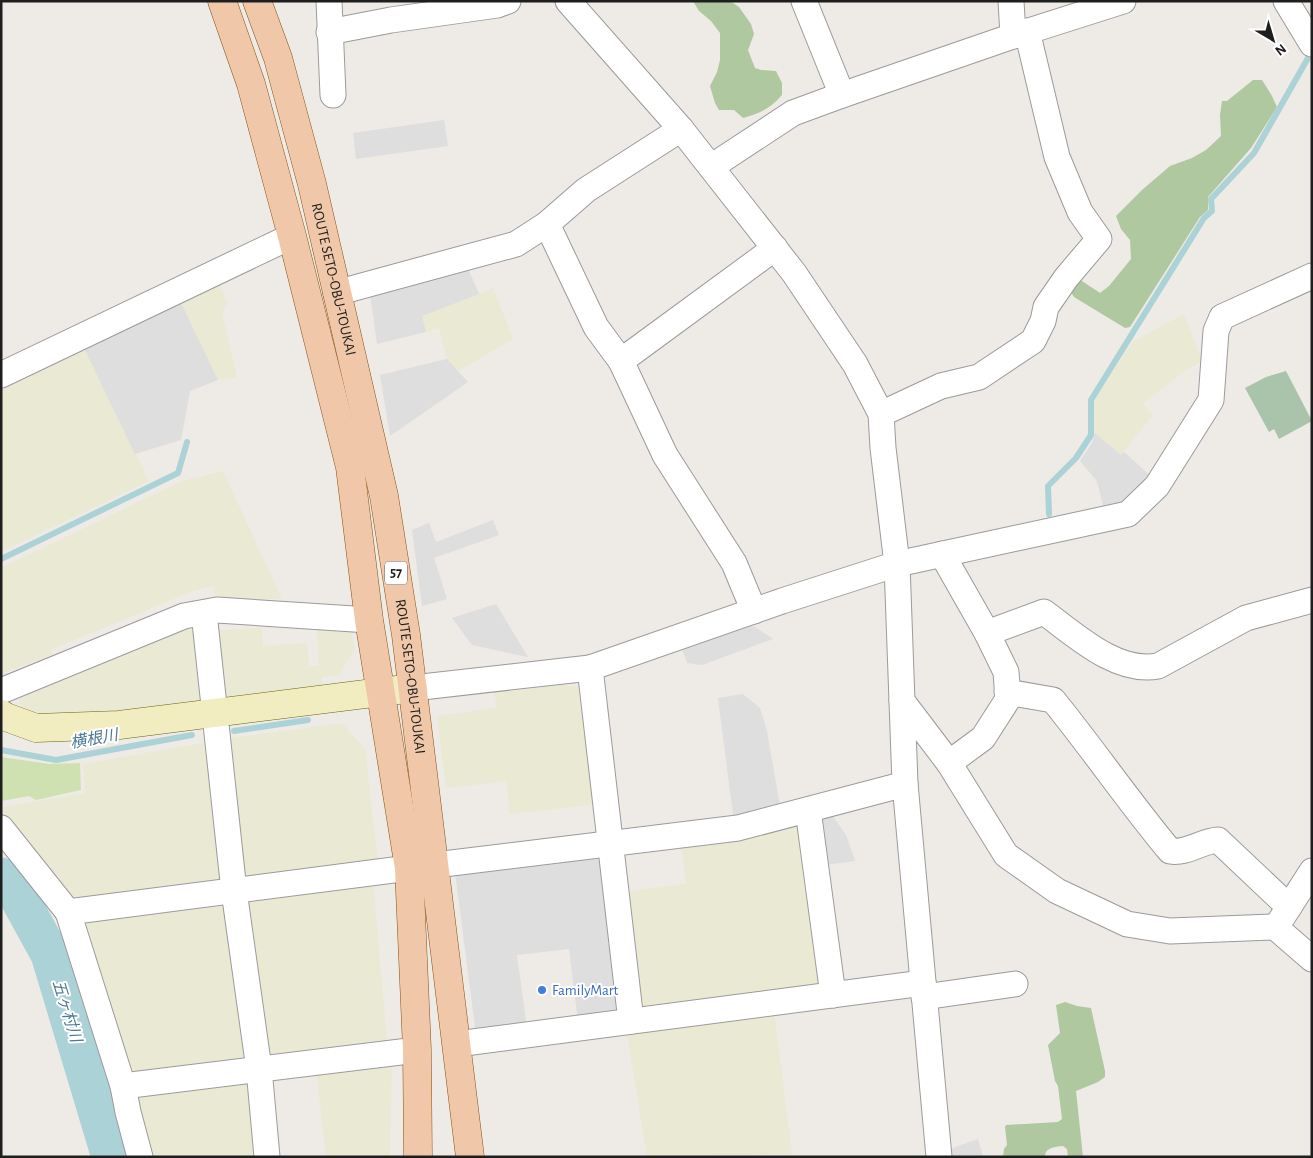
<svg xmlns="http://www.w3.org/2000/svg" width="1313" height="1158" font-family="'Alegreya Sans','Noto Sans JP',sans-serif">
	<rect width="100%" height="100%" fill="#eeeae5"/>
	<g fill="#eae9d3">
		<path d="M 219,282 L 227,304 L 222,313 L 237,377 L 218,380 L 179,300 Z"/>
		<path d="M 493,288 L 513,339 L 458,371 L 447,359 L 439,328 L 426,332 L 422,316 Z"/>
		<path d="M 1184,314 L 1202,361 L 1186,370 L 1142,404 L 1153,415 L 1121,455 L 1095,433 L 1094,401 L 1132,342 Z"/>
		<path d="M 84,348 L 149,481 L 1,552 L 1,388 Z"/>
		<path d="M 223,471 L 282,599 L 216,599 L 213,586 L 193,591 L 50,650 L 52,655 L 1,673 L 1,568 L 182,481 Z"/>
		<path d="M 316,621 L 350,625 L 355,649 L 338,676 L 322,677 L 322,687 L 228,700 L 220,692 L 210,631 L 262,628 L 263,646 L 307,643 L 309,667 L 319,665 Z"/>
		<path d="M 183,628 L 191,630 L 195,634 L 205,698 L 195,707 L 53,716 L 22,709 L 18,693 Z"/>
		<path d="M 562,685 L 584,687 L 598,804 L 510,814 L 506,781 L 446,788 L 437,716 L 496,708 L 495,693 Z"/>
		<path d="M 342,723 L 365,749 L 378,863 L 251,880 L 242,873 L 224,739 Z"/>
		<path d="M 209,742 L 225,876 L 220,884 L 73,904 L 1,817 L 4,807 L 85,793 L 83,764 Z"/>
		<path d="M 800,820 L 825,983 L 819,990 L 646,1012 L 638,1006 L 623,892 L 686,884 L 681,842 Z"/>
		<path d="M 373,882 L 387,1040 L 270,1054 L 263,1048 L 242,902 Z"/>
		<path d="M 223,900 L 230,905 L 248,1053 L 241,1062 L 134,1074 L 125,1069 L 82,917 Z"/>
		<path d="M 774,1010 L 792,1154 L 647,1157 L 626,1028 Z"/>
		<path d="M 392,1060 L 390,1157 L 326,1157 L 316,1069 Z"/>
		<path d="M 247,1077 L 262,1157 L 146,1157 L 134,1091 Z"/>
	</g>
	<path fill="#cfe1b1" d="M 1,757 L 49,764 L 80,763 L 81,790 L 36,800 L 29,796 L 1,801 Z"/>
	<g fill="#b0c89f">
		<path d="M 693,1 L 730,1 L 739,7 L 751,24 L 754,34 L 748,50 L 755,68 L 761,70 L 776,71 L 782,83 L 782,95 C 771,108 759,114 743,118 L 734,110 L 719,110 L 715,103 L 710,86 L 717,72 L 720,60 L 720,33 L 711,21 L 699,11 Z"/>
		<path d="M 1253,80 L 1262,80 L 1272,96 L 1277,107 L 1251,148 L 1208,197 L 1208,210 L 1200,217 L 1130,327 L 1125,328 L 1074,297 L 1069,289 L 1076,277 L 1100,293 L 1109,286 L 1131,259 L 1130,240 L 1121,229 L 1116,216 L 1142,190 L 1170,166 L 1192,158 L 1206,150 L 1221,136 L 1220,115 L 1222,101 L 1227,101 Z"/>
		<path d="M 1065,1002 L 1077,1006 L 1091,1008 L 1105,1071 L 1105,1077 L 1098,1082 L 1076,1091 L 1083,1157 L 1068,1157 L 1067,1149 L 1063,1146 C 1055,1147 1045,1147 1045,1157 L 1003,1157 L 1004,1149 L 1007,1145 L 1005,1127 L 1006,1125 L 1058,1122 L 1062,1119 L 1058,1086 L 1055,1081 L 1048,1045 L 1060,1033 L 1056,1005 Z"/>
	</g>
	<path fill="#a9c4aa" d="M 1286,371 L 1312,421 L 1279,439 L 1274,429 L 1269,432 L 1245,388 L 1266,377 Z"/>
	<g fill="#dedede">
		<path d="M 444,120 L 448,146 L 356,159 L 353,133 Z"/>
		<path d="M 467,266 L 479,294 L 422,316 L 426,332 L 377,344 L 370,293 Z"/>
		<path d="M 180,301 L 218,380 L 190,391 L 181,440 L 135,454 L 84,348 Z"/>
		<path d="M 447,359 L 468,382 L 390,436 L 380,375 Z"/>
		<path d="M 1095,433 L 1121,455 L 1124,452 L 1153,478 L 1128,501 L 1104,510 L 1097,481 L 1080,461 L 1092,443 Z"/>
		<path d="M 493,520 L 499,535 L 434,558 L 447,599 L 422,606 L 412,530 L 429,523 L 436,542 Z"/>
		<path d="M 496,604 L 528,657 L 472,645 L 452,618 Z"/>
		<path d="M 745,620 L 773,639 L 702,665 L 687,663 L 680,643 Z"/>
		<path d="M 743,694 L 760,708 L 767,731 L 780,806 L 734,822 L 718,698 Z"/>
		<path d="M 828,809 L 846,835 L 855,861 L 824,865 L 818,819 Z"/>
		<path d="M 601,852 L 622,1008 L 616,1016 L 578,1021 L 569,949 L 517,955 L 527,1028 L 476,1035 L 455,872 Z"/>
		<path d="M 978,1139 L 983,1157 L 948,1157 L 947,1150 Z"/>
	</g>
	<g fill="none" stroke-linecap="round" stroke-linejoin="round">
		<g stroke="#abd2d6" stroke-width="6">
			<path d="M 1049,514 L 1048,486 L 1076,458 L 1091,435 L 1091,400 L 1204,218 L 1212,211 L 1211,199 L 1254,153 L 1308,58"/>
			<path d="M 1,559 L 178,473 L 187,442"/>
			<path d="M 234,731 L 308,720"/>
			<path d="M 1,750 L 56,760 L 192,735"/>
		</g>
		<path stroke="#abd2d6" stroke-width="39" d="M 1,877 L 17,894 L 50,954 L 111,1157"/>
		<defs>
			<g id="street">
				<path d="M 329,1 L 333,95"/>
				<path d="M 568,1 L 681,129 L 794,273 L 855,364 L 881,414 L 883,448 L 897,564 L 905,784 L 939,1157"/>
				<path d="M 804,1 L 842,95"/>
				<path d="M 1011,1 L 1013,36"/>
				<path d="M 1286,1 L 1312,44"/>
				<path d="M 329,32 L 391,20 L 497,5 L 508,1"/>
				<path d="M 711,167 L 793,113 L 842,95 L 1013,36 L 1123,1"/>
				<path d="M 547,224 L 596,327 L 621,361 L 665,455 L 734,563 L 754,611"/>
				<path d="M 336,293 L 516,244 L 547,224 L 586,190 L 681,129"/>
				<path d="M 621,361 L 775,248"/>
				<path d="M 1,375 L 292,236"/>
				<path d="M 881,414 L 941,386 L 979,377 L 1033,341 L 1043,321 L 1046,307 L 1066,278 L 1099,239 L 1080,212 L 1057,157 L 1027,31"/>
				<path d="M 942,554 L 987,633 L 1006,672 L 1008,699 L 983,738 L 949,763"/>
				<path d="M 204,613 L 234,891 L 259,1069 L 267,1157"/>
				<path d="M 987,633 L 1044,612 C 1075,635 1117,674 1158,666 L 1246,618 L 1312,600"/>
				<path d="M 590,668 L 631,1021"/>
				<path d="M 413,688 L 590,668 L 782,601 L 897,564 L 1128,514 L 1157,486 L 1211,400 L 1216,331 L 1222,317 L 1312,276"/>
				<path d="M 1,691 L 184,616 L 217,610 L 369,620"/>
				<path d="M 1007,692 L 1053,700 C 1093,749 1129,802 1170,851 C 1187,854 1201,841 1218,840 L 1289,907"/>
				<path d="M 902,701 L 949,763 L 1006,855 L 1057,891 L 1127,924 L 1170,931 L 1275,927 L 1312,959"/>
				<path d="M 808,810 L 833,995"/>
				<path d="M 1,828 L 68,912"/>
				<path d="M 435,865 L 738,828 L 905,784"/>
				<path d="M 1280,921 L 1312,871"/>
				<path d="M 924,997 L 1015,984"/>
				<path d="M 457,1044 L 923,983"/>
				<path d="M 123,1086 L 417,1050"/>
				<path d="M 140,1157 L 128,1112 L 123,1086 L 68,912 L 409,868"/>
			</g>
			<path id="secondary" d="M 1,714 L 6,717 L 36,728 L 119,725 L 413,688"/>
			<g id="primary">
				<path d="M 222,1 L 251,84 L 292,236 L 350,467 L 369,620 L 409,868 L 417,1050 L 418,1157"/>
				<path id="s1" d="M 257,1 L 278,58 L 312,184 L 384,496 L 406,635 L 470,1157"/>
			</g>
		</defs>
		<use href="#street" stroke="#9b9b9b" stroke-width="27"/>
		<use href="#secondary" stroke="#676513" stroke-width="29"/>
		<use href="#primary" stroke="#855013" stroke-width="29"/>
		<use href="#street" stroke="#fff" stroke-width="25"/>
		<use href="#secondary" stroke="#f1edc0" stroke-width="28"/>
		<use href="#primary" stroke="#f0c7a8" stroke-width="28"/>
	</g>
	<circle fill="#3f7fe0" stroke="#fff" stroke-width="2" cx="542" cy="990" r="5"/>
	<g text-anchor="middle" dominant-baseline="central" stroke-width="4" stroke-linejoin="round" paint-order="stroke">
		<rect fill="#fff" stroke="#626262" stroke-width="1" x="385" y="561.5" width="22" height="23" rx="4"/>
		<g font-size="14" font-weight="bold" fill="#1e1e1e">
			<text x="396" y="573">57</text>
		</g>
		<g font-size="15" fill="#1e1e1e" stroke="#fff">
			<text stroke="none"><textPath href="#s1" startOffset="289">ROUTE SETO-OBU-TOUKAI</textPath></text>
			<text stroke="none"><textPath href="#s1" startOffset="694">ROUTE SETO-OBU-TOUKAI</textPath></text>
		</g>
		<g font-size="15" fill="#366cbe" stroke="#fff" text-anchor="start">
			<text x="552" y="990">FamilyMart</text>
		</g>
		<g font-size="16" font-style="italic" fill="#4f7a93" stroke="#fff">
			<text transform="translate(94 739) rotate(-10)">横根川</text>
			<text transform="translate(67 1011) rotate(73)">五ヶ村川</text>
		</g>
	</g>
	<rect width="1313" height="1158" fill="none" stroke="#1e1e1e" stroke-width="5"/>
	<g transform="translate(1273 40) rotate(142)" stroke="#ffffff" stroke-width="4" paint-order="stroke">
	<path d="M0-4L9 19L0 12L-9 19Z" fill="#1e1e1e"/>
	<text y="-8" font-size="14" font-weight="bold" text-anchor="middle" fill="#1e1e1e">N</text>
	</g>
</svg>
